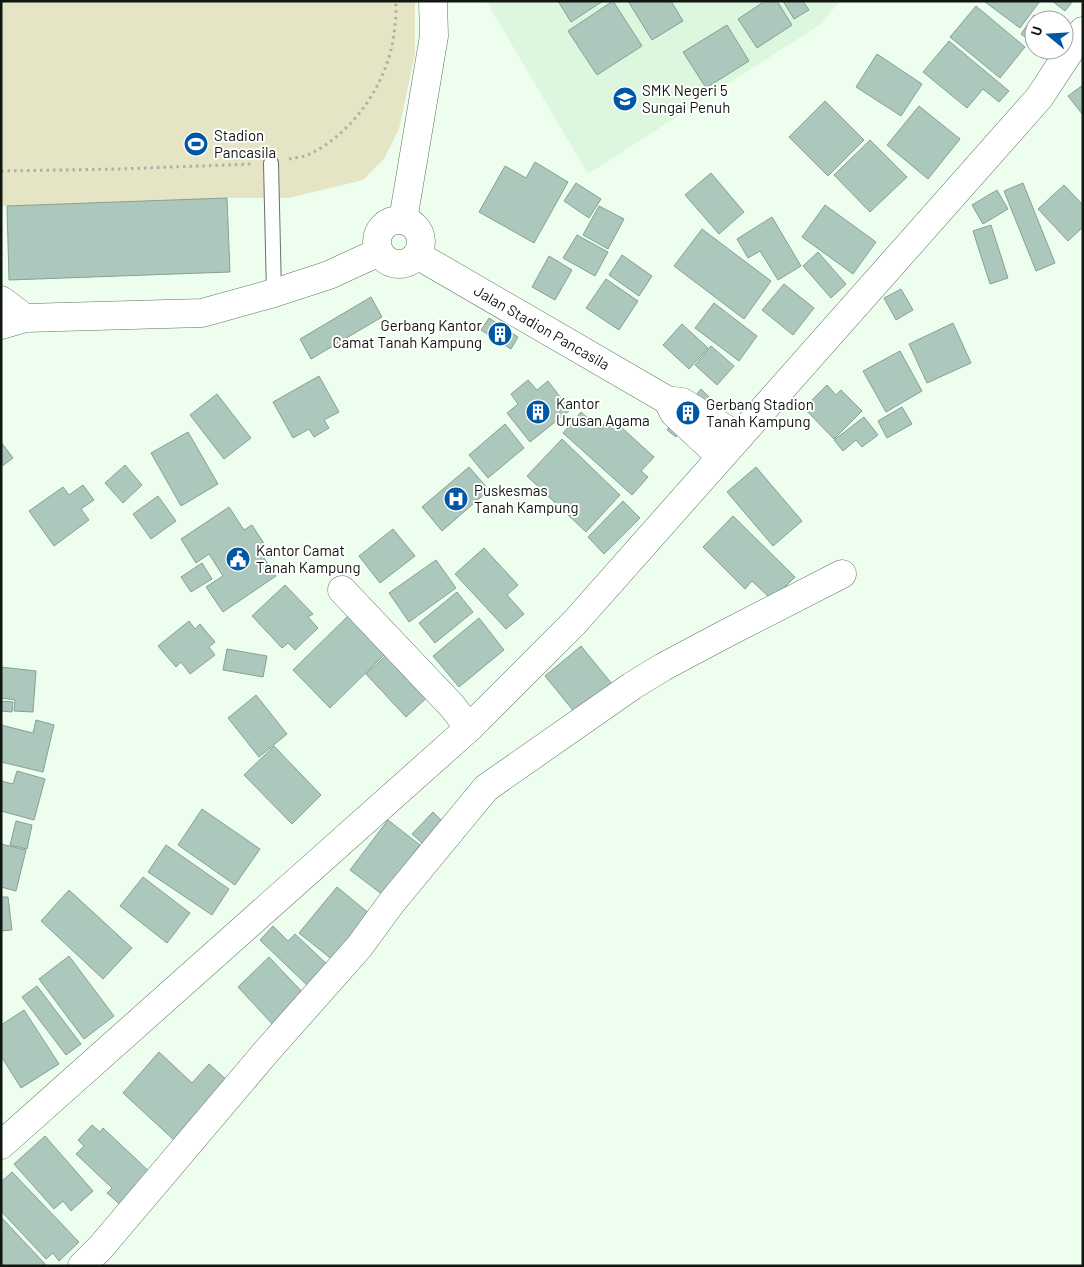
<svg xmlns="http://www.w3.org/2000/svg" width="1084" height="1267" font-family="Barlow,sans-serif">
	<rect width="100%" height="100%" fill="#edfeee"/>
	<path fill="#dcf7de" d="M 486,1 L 840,1 L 821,24 L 588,174 Z"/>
	<path fill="#e5e4c4" d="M 1,1 L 415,1 L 415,54 L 399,129 L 384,159 L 363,180 L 289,198 L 227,198 L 230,272 L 9,280 L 7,206 L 1,206 Z"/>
	<g fill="#acc8bd" stroke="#85a195">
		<path d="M 558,1 L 603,1 L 571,22 Z"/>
		<path d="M 613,1 L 642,46 L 597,75 L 568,31 Z"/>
		<path d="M 628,1 L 671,1 L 683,21 L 652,40 Z"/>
		<path d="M 765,1 L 777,1 L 792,25 L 757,48 L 738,19 Z"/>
		<path d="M 783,1 L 803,1 L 809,10 L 794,19 Z"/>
		<path d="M 1040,1 L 1020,28 L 985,2 L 985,1 Z"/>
		<path d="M 1052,1 L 1073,1 L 1065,11 Z"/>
		<path d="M 976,6 L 1025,47 L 1000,78 L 950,37 Z"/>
		<path d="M 1034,15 L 1041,20 L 1034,20 L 1034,44 L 1021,34 Z"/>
		<path d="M 727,25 L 749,61 L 706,88 L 683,52 Z"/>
		<path d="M 949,41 L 1009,91 L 999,102 L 983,89 L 967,108 L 923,72 Z"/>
		<path d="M 877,54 L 922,84 L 901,116 L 856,87 Z"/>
		<path d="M 1083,85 L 1083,115 L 1068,96 Z"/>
		<path d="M 825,101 L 864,140 L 828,176 L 789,137 Z"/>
		<path d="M 919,106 L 960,139 L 928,179 L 887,145 Z"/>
		<path d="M 870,140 L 907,177 L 870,212 L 834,175 Z"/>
		<path d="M 535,162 L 568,182 L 534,243 L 479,212 L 505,166 L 526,178 Z"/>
		<path d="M 711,173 L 744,212 L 719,234 L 685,195 Z"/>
		<path d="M 576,183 L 601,199 L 589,218 L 564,201 Z"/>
		<path d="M 1023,183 L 1055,263 L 1036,271 L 1004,191 Z"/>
		<path d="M 1064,185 L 1083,205 L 1083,227 L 1068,241 L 1038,209 Z"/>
		<path d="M 997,190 L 1008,209 L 983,224 L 972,205 Z"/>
		<path d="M 227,198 L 230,272 L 9,280 L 7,206 Z"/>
		<path d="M 825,205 L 876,242 L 853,274 L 802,237 Z"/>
		<path d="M 599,206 L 624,219 L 608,249 L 583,235 Z"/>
		<path d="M 772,217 L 801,266 L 778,280 L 760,251 L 748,258 L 737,239 Z"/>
		<path d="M 991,225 L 1008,278 L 990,284 L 973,231 Z"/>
		<path d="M 702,229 L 771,281 L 744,319 L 674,266 Z"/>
		<path d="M 577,235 L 608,252 L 595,276 L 563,258 Z"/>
		<path d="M 818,252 L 846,284 L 831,298 L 803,266 Z"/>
		<path d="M 622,255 L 652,276 L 639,296 L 609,275 Z"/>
		<path d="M 549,256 L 572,270 L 555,300 L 532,287 Z"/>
		<path d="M 606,279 L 638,301 L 619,330 L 586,308 Z"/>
		<path d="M 784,284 L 814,308 L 793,335 L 762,310 Z"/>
		<path d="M 901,289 L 913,310 L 896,320 L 884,298 Z"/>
		<path d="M 371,297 L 382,317 L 311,359 L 300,339 Z"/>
		<path d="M 714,303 L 757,336 L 739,361 L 695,328 Z"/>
		<path d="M 489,318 L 518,337 L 511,349 L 481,330 Z"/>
		<path d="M 953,323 L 971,363 L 927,383 L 909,344 Z"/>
		<path d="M 682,324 L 708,348 L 689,369 L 663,345 Z"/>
		<path d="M 711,346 L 734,366 L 717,385 L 695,365 Z"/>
		<path d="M 900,351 L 922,391 L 886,412 L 863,371 Z"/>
		<path d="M 319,376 L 339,412 L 324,420 L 329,428 L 314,437 L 309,429 L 293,438 L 273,402 Z"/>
		<path d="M 528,380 L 537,390 L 548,381 L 570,410 L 530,442 L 507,413 L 518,404 L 511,394 Z"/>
		<path d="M 827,385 L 836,395 L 841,390 L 862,411 L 834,439 L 804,408 Z"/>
		<path d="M 701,389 L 709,397 L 676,437 L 667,430 Z"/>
		<path d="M 217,394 L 251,438 L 224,459 L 190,415 Z"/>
		<path d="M 902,407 L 912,424 L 887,438 L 878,421 Z"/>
		<path d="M 581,412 L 600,429 L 610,417 L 654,457 L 641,471 L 648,477 L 632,495 L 563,433 Z"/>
		<path d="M 864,417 L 878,435 L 862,447 L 856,440 L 843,451 L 834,440 Z"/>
		<path d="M 505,424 L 524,448 L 488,478 L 469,455 Z"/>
		<path d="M 188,432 L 218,484 L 181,506 L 151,453 Z"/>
		<path d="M 562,439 L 620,495 L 586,532 L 527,476 Z"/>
		<path d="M 1,442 L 13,458 L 1,467 Z"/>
		<path d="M 125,465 L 142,485 L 123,503 L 105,483 Z"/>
		<path d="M 469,467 L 489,490 L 442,531 L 422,507 Z"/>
		<path d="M 756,467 L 802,521 L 773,546 L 727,492 Z"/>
		<path d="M 83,485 L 94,500 L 81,509 L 89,520 L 54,546 L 29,511 L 63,487 L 69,495 Z"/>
		<path d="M 158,496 L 176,521 L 151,539 L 133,514 Z"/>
		<path d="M 623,501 L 640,518 L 604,554 L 588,537 Z"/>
		<path d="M 229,507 L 244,530 L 252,525 L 265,545 L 258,549 L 276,576 L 223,612 L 206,587 L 223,576 L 209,554 L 196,563 L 181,539 Z"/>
		<path d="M 733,516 L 795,577 L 772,600 L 752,581 L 745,589 L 703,547 Z"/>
		<path d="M 393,529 L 415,556 L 380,583 L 359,556 Z"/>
		<path d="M 484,548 L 518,585 L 507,595 L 524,614 L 506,629 L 455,574 Z"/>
		<path d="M 436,560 L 456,588 L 409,622 L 389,593 Z"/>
		<path d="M 202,563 L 212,579 L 191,592 L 181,577 Z"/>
		<path d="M 285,585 L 313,614 L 308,617 L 318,628 L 295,650 L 288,643 L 282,648 L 252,616 Z"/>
		<path d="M 457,592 L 473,612 L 435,643 L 419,623 Z"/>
		<path d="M 349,615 L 386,653 L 330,708 L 293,670 Z"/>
		<path d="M 479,618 L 504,650 L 459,687 L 433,656 Z"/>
		<path d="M 189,621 L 195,629 L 200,624 L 215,642 L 209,647 L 215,655 L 190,674 L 181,662 L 176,667 L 158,646 Z"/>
		<path d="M 581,646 L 612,684 L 576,714 L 545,676 Z"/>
		<path d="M 227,649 L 267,656 L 263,677 L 223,670 Z"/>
		<path d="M 393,649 L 433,692 L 406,717 L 366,674 Z"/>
		<path d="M 1,667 L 36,671 L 33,712 L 14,711 L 15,700 L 1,698 Z"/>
		<path d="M 256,695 L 287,734 L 259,757 L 228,718 Z"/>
		<path d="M 1,701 L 13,702 L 12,712 L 1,711 Z"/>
		<path d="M 36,720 L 54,725 L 43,772 L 1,762 L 1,725 L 33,733 Z"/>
		<path d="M 274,746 L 321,795 L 292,824 L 244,775 Z"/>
		<path d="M 17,771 L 45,779 L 34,820 L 1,811 L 1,781 L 13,784 Z"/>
		<path d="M 202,809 L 260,849 L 235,885 L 178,845 Z"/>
		<path d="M 433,812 L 443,822 L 423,844 L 412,834 Z"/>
		<path d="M 388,820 L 420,845 L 383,895 L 350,870 Z"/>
		<path d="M 16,821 L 32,825 L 27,849 L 10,845 Z"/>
		<path d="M 1,844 L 26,850 L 16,891 L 1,887 Z"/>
		<path d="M 166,845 L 229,889 L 212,915 L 148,872 Z"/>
		<path d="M 143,877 L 190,913 L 167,943 L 120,906 Z"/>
		<path d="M 337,887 L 371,915 L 334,961 L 299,933 Z"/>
		<path d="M 69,890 L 132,948 L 103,979 L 41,921 Z"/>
		<path d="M 1,897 L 8,897 L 12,930 L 1,931 Z"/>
		<path d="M 273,926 L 288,941 L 295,934 L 331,968 L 311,989 L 260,940 Z"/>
		<path d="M 69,956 L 114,1016 L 84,1039 L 39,979 Z"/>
		<path d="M 269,957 L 307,997 L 275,1027 L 238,987 Z"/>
		<path d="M 37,986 L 81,1044 L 66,1055 L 22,997 Z"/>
		<path d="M 24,1010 L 59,1064 L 21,1088 L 1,1056 L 1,1025 Z"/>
		<path d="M 159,1052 L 192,1083 L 209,1064 L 229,1082 L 175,1141 L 123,1093 Z"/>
		<path d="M 92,1125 L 100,1132 L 103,1128 L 153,1175 L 123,1207 L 107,1193 L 112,1188 L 76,1154 L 84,1146 L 78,1140 Z"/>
		<path d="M 45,1136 L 93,1191 L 71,1211 L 63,1201 L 54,1209 L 14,1164 Z"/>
		<path d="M 12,1172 L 79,1242 L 59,1261 L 53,1253 L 46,1259 L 1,1211 L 1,1182 Z"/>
		<path d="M 1,1217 L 47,1266 L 5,1266 L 1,1262 Z"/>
	</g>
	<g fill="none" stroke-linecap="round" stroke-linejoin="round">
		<defs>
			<path id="service" d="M 271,163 L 274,293"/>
			<g id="minor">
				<circle cx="399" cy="242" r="22"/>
				<path d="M 403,220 L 434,36 L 433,1"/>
				<path d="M 417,255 L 667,400 L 682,402 L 739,437"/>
				<path d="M 1,300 L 25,318"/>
				<path d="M 1,325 L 25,318 L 202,313 L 274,293 L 329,275 L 379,252"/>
				<path d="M 669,403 L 674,413 L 721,457"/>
				<path d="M 342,590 L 452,706 L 469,728"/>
				<path d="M 82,1266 L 101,1247 L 266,1052 L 359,947 L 392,902 L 486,788 L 632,686 L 663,667 L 725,634 L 842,574"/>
			</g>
			<path id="trunk" d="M 1,1145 L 469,728 L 575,622 L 1039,98 L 1083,31"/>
		</defs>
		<use href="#service" stroke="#627463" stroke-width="16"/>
		<use href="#minor" stroke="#627463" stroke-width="29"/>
		<use href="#trunk" stroke="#627463" stroke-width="29"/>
		<g stroke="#a6b4a7" stroke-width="3" stroke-dasharray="2.5 4" stroke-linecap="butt">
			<path d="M 289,159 C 295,158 302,157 308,155 C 356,132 392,77 395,24 C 396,17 397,8 395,1"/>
			<path d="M 1,171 L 119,169 L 253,164"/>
		</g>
		<use href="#service" stroke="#fff" stroke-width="14"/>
		<use href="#minor" stroke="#fff" stroke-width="28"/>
		<use href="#trunk" stroke="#fff" stroke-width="28"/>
	</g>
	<defs>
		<symbol id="school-disc" viewBox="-11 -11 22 22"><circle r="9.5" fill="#0057a4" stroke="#fff"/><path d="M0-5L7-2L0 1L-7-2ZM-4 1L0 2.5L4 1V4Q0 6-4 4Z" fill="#fff"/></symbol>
		<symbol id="stadium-disc" viewBox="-11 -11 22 22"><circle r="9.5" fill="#0057a4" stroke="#fff"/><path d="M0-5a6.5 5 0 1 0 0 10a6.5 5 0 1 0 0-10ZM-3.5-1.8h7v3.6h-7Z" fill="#fff"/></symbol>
		<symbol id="building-disc" viewBox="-11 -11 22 22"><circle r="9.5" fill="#0057a4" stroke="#fff"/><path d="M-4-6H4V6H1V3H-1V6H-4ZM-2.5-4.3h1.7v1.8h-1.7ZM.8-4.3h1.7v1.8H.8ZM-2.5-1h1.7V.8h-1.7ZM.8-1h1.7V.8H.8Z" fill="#fff"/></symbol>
		<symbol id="hospital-disc" viewBox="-11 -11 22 22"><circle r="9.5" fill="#0057a4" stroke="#fff"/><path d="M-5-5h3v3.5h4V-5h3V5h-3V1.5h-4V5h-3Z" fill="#fff"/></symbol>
		<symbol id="civic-disc" viewBox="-11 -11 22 22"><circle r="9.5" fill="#0057a4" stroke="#fff"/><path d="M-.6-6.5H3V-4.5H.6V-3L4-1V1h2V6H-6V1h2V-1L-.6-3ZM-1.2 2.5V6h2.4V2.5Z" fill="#fff"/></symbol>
	</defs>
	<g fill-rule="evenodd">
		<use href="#school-disc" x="611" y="85" width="28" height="28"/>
		<use href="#stadium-disc" x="182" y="130" width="28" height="28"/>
		<use href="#building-disc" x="486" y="320" width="28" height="28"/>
		<use href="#building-disc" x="524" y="398" width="28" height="28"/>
		<use href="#building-disc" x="674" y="399" width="28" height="28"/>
		<use href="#hospital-disc" x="442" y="485" width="28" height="28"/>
		<use href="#civic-disc" x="224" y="545" width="28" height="28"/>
	</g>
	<g text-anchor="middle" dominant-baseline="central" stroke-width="4" stroke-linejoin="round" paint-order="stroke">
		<g font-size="15" fill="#0f1710" stroke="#fff" text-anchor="start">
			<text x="642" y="90">SMK Negeri 5<tspan x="642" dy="17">Sungai Penuh</tspan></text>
			<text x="214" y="135">Stadion<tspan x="214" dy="17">Pancasila</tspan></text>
			<text x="482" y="325" text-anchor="end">Gerbang Kantor<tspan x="482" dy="17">Camat Tanah Kampung</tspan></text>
			<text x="556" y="403">Kantor<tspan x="556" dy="17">Urusan Agama</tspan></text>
			<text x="706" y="404">Gerbang Stadion<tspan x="706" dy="17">Tanah Kampung</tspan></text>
			<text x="474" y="490">Puskesmas<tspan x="474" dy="17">Tanah Kampung</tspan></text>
			<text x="256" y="550">Kantor Camat<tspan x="256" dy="17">Tanah Kampung</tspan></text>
		</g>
		<g font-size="15" fill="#0f1710" stroke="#fff">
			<text transform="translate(542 327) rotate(30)">Jalan Stadion Pancasila</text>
		</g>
	</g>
	<rect width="1084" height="1267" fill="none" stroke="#0f1710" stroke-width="5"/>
	<g transform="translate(1049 35) rotate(288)"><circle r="24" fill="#ffffff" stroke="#9fa29f"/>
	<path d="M0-4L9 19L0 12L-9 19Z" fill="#0057a4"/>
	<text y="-8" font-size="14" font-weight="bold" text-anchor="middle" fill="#0f1710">U</text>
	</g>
</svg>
